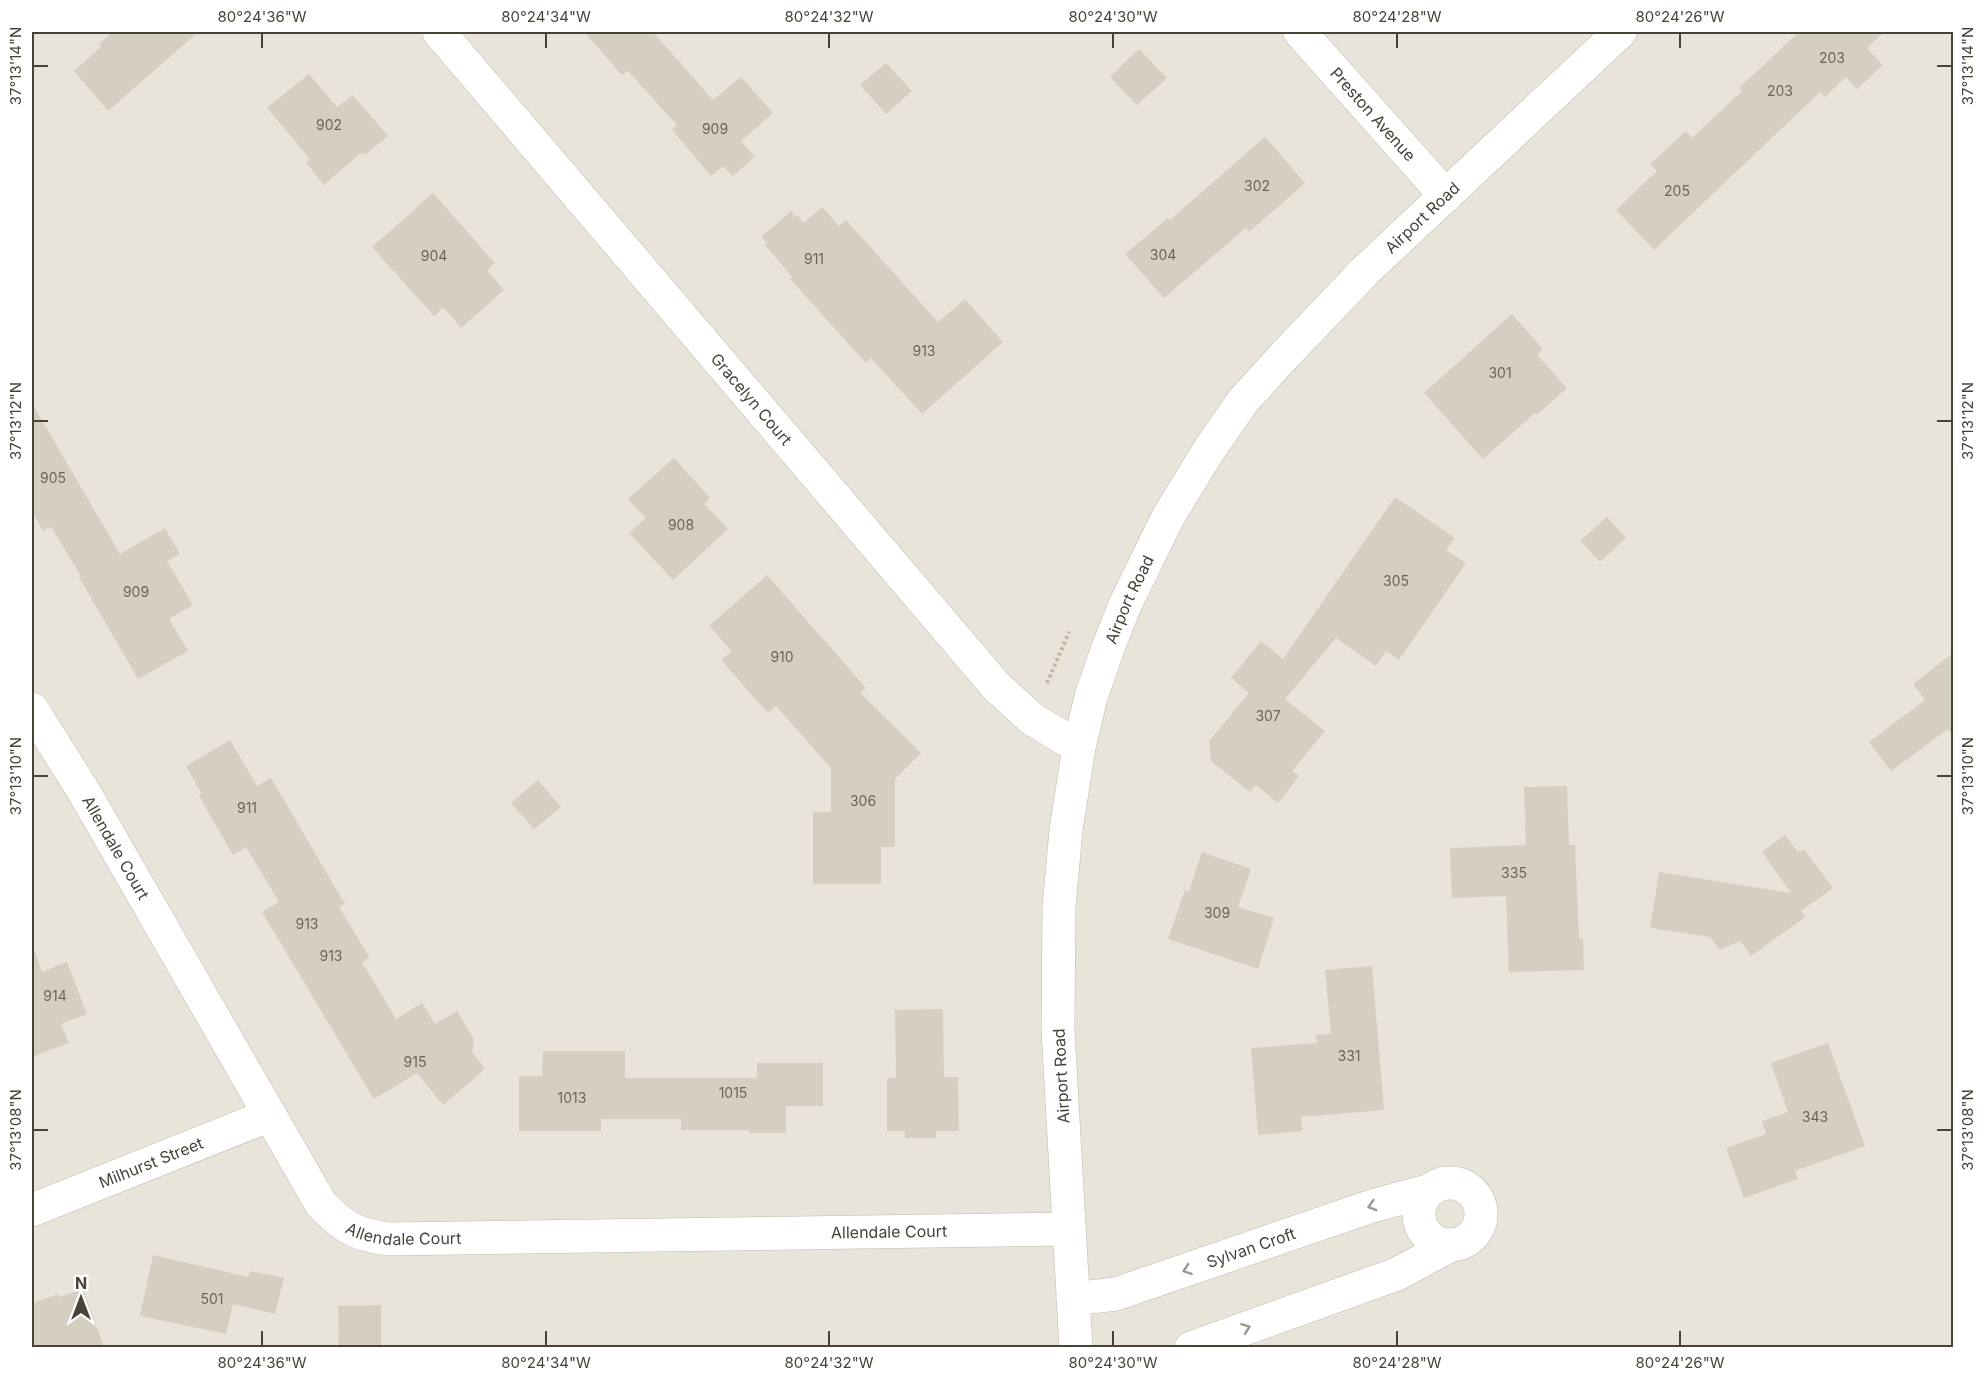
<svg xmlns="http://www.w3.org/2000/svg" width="1985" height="1379" font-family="Inter,sans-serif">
	<rect width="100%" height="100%" fill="#f4f2eb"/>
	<rect fill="#e8e4d9" x="32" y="32" width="1921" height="1315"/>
	<g fill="#d5cfc1">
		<path d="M 113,32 L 198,32 L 108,111 L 74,71 L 101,47 L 99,44 Z"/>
		<path d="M 584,32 L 653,32 L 713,100 L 741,77 L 773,113 L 741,141 L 755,157 L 733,176 L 723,166 L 711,176 L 672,130 L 677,125 L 628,71 L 622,75 Z"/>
		<path d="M 1799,32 L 1884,32 L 1867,48 L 1883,65 L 1857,89 L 1846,77 L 1825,97 L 1820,92 L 1654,250 L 1616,210 L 1657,171 L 1650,164 L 1686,131 L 1692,138 L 1742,91 L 1739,88 Z"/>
		<path d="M 1139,49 L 1167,78 L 1137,105 L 1110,77 Z"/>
		<path d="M 886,63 L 912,91 L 886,114 L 860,85 Z"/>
		<path d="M 309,74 L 337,107 L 353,95 L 388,136 L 365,155 L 362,152 L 324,185 L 306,163 L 310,159 L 267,108 Z"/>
		<path d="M 1265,137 L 1305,183 L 1249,232 L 1246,228 L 1164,298 L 1125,254 L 1168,218 L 1170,220 Z"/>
		<path d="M 433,193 L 495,263 L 487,270 L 504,290 L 461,328 L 443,307 L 434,316 L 372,247 Z"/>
		<path d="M 822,207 L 839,226 L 846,220 L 938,322 L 965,299 L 1003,342 L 922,414 L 871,358 L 866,363 L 790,279 L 792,277 L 765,245 L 767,243 L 761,237 L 791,211 L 795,217 L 797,215 L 804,223 Z"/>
		<path d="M 1512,314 L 1543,349 L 1537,355 L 1567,388 L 1537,415 L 1535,413 L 1483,459 L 1424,393 Z"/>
		<path d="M 32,403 L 120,554 L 165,528 L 180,554 L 167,561 L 193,605 L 169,619 L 188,651 L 138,679 L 79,577 L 81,576 L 51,527 L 43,531 L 32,511 Z"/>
		<path d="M 674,458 L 710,498 L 704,504 L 728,529 L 673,580 L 629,533 L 646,518 L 628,499 Z"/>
		<path d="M 1395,497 L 1455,538 L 1446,550 L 1466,563 L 1399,660 L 1386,651 L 1376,666 L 1336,638 L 1285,699 L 1325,731 L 1292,771 L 1299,776 L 1278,803 L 1256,785 L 1250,792 L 1211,761 L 1209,741 L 1249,693 L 1231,678 L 1261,641 L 1283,659 Z"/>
		<path d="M 1607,517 L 1626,538 L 1600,562 L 1580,541 Z"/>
		<path d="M 767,575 L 866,688 L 860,693 L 921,753 L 895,779 L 895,847 L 881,847 L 881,884 L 813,884 L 813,812 L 831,812 L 831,768 L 776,706 L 768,713 L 721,660 L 732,651 L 709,626 Z"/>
		<path d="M 1953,653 L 1953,736 L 1948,729 L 1891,771 L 1869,742 L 1925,700 L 1913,684 Z"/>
		<path d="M 230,740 L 257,786 L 271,778 L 345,904 L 339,907 L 370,958 L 362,962 L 396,1019 L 422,1003 L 435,1024 L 457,1011 L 474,1040 L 472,1052 L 485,1069 L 443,1105 L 417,1073 L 374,1099 L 262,912 L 279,902 L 246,847 L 233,855 L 199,796 L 202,794 L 186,766 Z"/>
		<path d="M 538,780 L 561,807 L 534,829 L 511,803 Z"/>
		<path d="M 1567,786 L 1569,845 L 1575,845 L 1579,939 L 1583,939 L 1584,970 L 1509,972 L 1506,896 L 1452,898 L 1450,848 L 1526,845 L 1524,787 Z"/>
		<path d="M 1785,835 L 1798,852 L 1804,849 L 1833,888 L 1801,911 L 1805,917 L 1751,956 L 1740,941 L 1720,950 L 1710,937 L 1650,928 L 1659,872 L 1791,893 L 1762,852 Z"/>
		<path d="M 1202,852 L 1251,869 L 1238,907 L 1274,918 L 1258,969 L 1168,939 L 1185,890 L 1189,891 Z"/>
		<path d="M 32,952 L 35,952 L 42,972 L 67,962 L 87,1014 L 61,1024 L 69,1043 L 32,1057 Z"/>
		<path d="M 1372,966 L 1384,1110 L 1301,1117 L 1302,1131 L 1258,1135 L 1251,1048 L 1317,1043 L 1316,1035 L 1331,1034 L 1325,970 Z"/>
		<path d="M 943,1009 L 944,1077 L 958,1077 L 959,1131 L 936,1131 L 936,1138 L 905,1138 L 905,1131 L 887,1131 L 887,1078 L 896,1078 L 895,1010 Z"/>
		<path d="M 1828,1043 L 1865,1146 L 1795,1171 L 1798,1179 L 1744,1198 L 1726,1148 L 1766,1134 L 1762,1121 L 1788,1112 L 1771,1063 Z"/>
		<path d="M 543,1051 L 625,1051 L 625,1078 L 757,1078 L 757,1063 L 823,1063 L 823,1106 L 786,1106 L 786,1133 L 749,1133 L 749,1130 L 681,1130 L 681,1119 L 601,1119 L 601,1131 L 519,1131 L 519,1076 L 542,1076 Z"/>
		<path d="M 153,1255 L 248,1277 L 250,1271 L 284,1278 L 275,1314 L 233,1304 L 226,1334 L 140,1316 Z"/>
		<path d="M 83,1289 L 104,1347 L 32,1347 L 32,1303 L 58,1294 L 59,1297 Z"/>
		<path d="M 381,1305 L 381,1347 L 339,1347 L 338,1306 Z"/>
	</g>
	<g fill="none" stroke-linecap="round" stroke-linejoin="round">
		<defs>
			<g id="minor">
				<path id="s1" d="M 439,32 L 996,686 L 1032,719 L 1079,747"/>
				<path id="s2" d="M 1300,32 L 1446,196"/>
				<path id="s3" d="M 32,709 L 84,792 L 321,1204 C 345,1228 354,1234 388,1239 L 1069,1229"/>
				<circle cx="1450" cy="1214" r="31"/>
				<path id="s4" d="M 32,1210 L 270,1115"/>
				<path id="s5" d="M 1073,1299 L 1116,1294 L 1372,1206 L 1428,1191"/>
				<path id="s6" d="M 1076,1348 L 1058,1031 L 1059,907 L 1066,830 L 1079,747 L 1091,697 L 1108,648 L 1125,605 L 1168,517 L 1209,450 L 1243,401 L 1283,357 L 1365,271 L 1620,32"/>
				<path d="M 1191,1348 L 1397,1274 L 1449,1246"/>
			</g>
		</defs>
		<use href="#minor" stroke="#bfbaae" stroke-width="34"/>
		<path stroke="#c0b7a0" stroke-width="4" stroke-dasharray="3 3" stroke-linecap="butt" d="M 1047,683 L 1069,632"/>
		<use href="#minor" stroke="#fff" stroke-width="33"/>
	</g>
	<defs><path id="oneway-chevron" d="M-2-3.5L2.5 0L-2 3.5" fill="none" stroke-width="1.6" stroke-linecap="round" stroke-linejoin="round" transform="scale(1.5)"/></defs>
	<g stroke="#9a9892">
		<use href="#oneway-chevron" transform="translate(1372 1206) rotate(163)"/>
		<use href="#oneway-chevron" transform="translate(1187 1270) rotate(161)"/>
		<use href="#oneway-chevron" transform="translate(1246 1328) rotate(-20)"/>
	</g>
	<path fill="none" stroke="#484339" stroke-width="2" d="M 262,33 L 262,48M 546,33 L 546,48M 829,33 L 829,48M 1113,33 L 1113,48M 1397,33 L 1397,48M 1680,33 L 1680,48M 33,66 L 48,66M 1937,66 L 1952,66M 33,421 L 48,421M 1937,421 L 1952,421M 33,776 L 48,776M 1937,776 L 1952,776M 33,1130 L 48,1130M 1937,1130 L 1952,1130M 262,1331 L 262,1346M 546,1331 L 546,1346M 829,1331 L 829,1346M 1113,1331 L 1113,1346M 1397,1331 L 1397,1346M 1680,1331 L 1680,1346"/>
	<g text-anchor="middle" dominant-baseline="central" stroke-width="4.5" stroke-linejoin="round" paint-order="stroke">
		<g font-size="14" fill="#6b665b">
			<text x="1832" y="57">203</text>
			<text x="1780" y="90">203</text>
			<text x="329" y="124">902</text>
			<text x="715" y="128">909</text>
			<text x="1257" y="185">302</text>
			<text x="1677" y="190">205</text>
			<text x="1163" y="254">304</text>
			<text x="434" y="255">904</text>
			<text x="814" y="258">911</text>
			<text x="924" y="350">913</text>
			<text x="1500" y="372">301</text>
			<text x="53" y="477">905</text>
			<text x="681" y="524">908</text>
			<text x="1396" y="580">305</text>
			<text x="136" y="591">909</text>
			<text x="782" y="656">910</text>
			<text x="1268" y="715">307</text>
			<text x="863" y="800">306</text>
			<text x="247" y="807">911</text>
			<text x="1514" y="872">335</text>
			<text x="1217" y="912">309</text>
			<text x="307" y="923">913</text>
			<text x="331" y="955">913</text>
			<text x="55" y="995">914</text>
			<text x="1349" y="1055">331</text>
			<text x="415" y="1061">915</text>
			<text x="733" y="1092">1015</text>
			<text x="572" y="1097">1013</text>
			<text x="1815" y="1116">343</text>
			<text x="212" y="1298">501</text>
		</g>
		<g font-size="16" fill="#484339" stroke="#fff">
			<text stroke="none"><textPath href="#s2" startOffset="110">Preston Avenue</textPath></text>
			<text stroke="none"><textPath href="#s6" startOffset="1245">Airport Road</textPath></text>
			<text stroke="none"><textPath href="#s1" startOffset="482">Gracelyn Court</textPath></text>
			<text stroke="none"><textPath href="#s6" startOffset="759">Airport Road</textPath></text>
			<text stroke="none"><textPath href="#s3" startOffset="162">Allendale Court</textPath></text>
			<text transform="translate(1061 1076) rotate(-93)">Airport Road</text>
			<text stroke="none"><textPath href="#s4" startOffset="128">Milhurst Street</textPath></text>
			<text stroke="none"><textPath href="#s3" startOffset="666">Allendale Court</textPath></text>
			<text stroke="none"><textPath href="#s3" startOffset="1152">Allendale Court</textPath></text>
			<text stroke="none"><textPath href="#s5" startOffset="186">Sylvan Croft</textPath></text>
		</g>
	</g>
	<rect width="1985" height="1379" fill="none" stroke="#ffffff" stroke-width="66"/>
	<g transform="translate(81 1298)" stroke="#ffffff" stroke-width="4.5" paint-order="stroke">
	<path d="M0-4.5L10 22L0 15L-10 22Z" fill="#484339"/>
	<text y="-9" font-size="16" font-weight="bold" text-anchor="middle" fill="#484339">N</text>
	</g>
	<rect x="33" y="33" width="1919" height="1313" fill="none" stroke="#484339" stroke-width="2"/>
	<g font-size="15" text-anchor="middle" fill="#484339">
		<text x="262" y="22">80°24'36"W</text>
		<text x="546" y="22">80°24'34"W</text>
		<text x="829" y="22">80°24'32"W</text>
		<text x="1113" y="22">80°24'30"W</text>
		<text x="1397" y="22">80°24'28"W</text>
		<text x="1680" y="22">80°24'26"W</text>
		<text transform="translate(16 66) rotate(-90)" y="5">37°13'14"N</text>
		<text transform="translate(1968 66) rotate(-90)" y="5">37°13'14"N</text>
		<text transform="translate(16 421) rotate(-90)" y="5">37°13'12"N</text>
		<text transform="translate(1968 421) rotate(-90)" y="5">37°13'12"N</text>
		<text transform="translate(16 776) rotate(-90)" y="5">37°13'10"N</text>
		<text transform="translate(1968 776) rotate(-90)" y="5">37°13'10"N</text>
		<text transform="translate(16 1130) rotate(-90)" y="5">37°13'08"N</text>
		<text transform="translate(1968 1130) rotate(-90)" y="5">37°13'08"N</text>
		<text x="262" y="1368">80°24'36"W</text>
		<text x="546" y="1368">80°24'34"W</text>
		<text x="829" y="1368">80°24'32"W</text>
		<text x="1113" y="1368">80°24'30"W</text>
		<text x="1397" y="1368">80°24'28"W</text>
		<text x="1680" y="1368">80°24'26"W</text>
	</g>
</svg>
